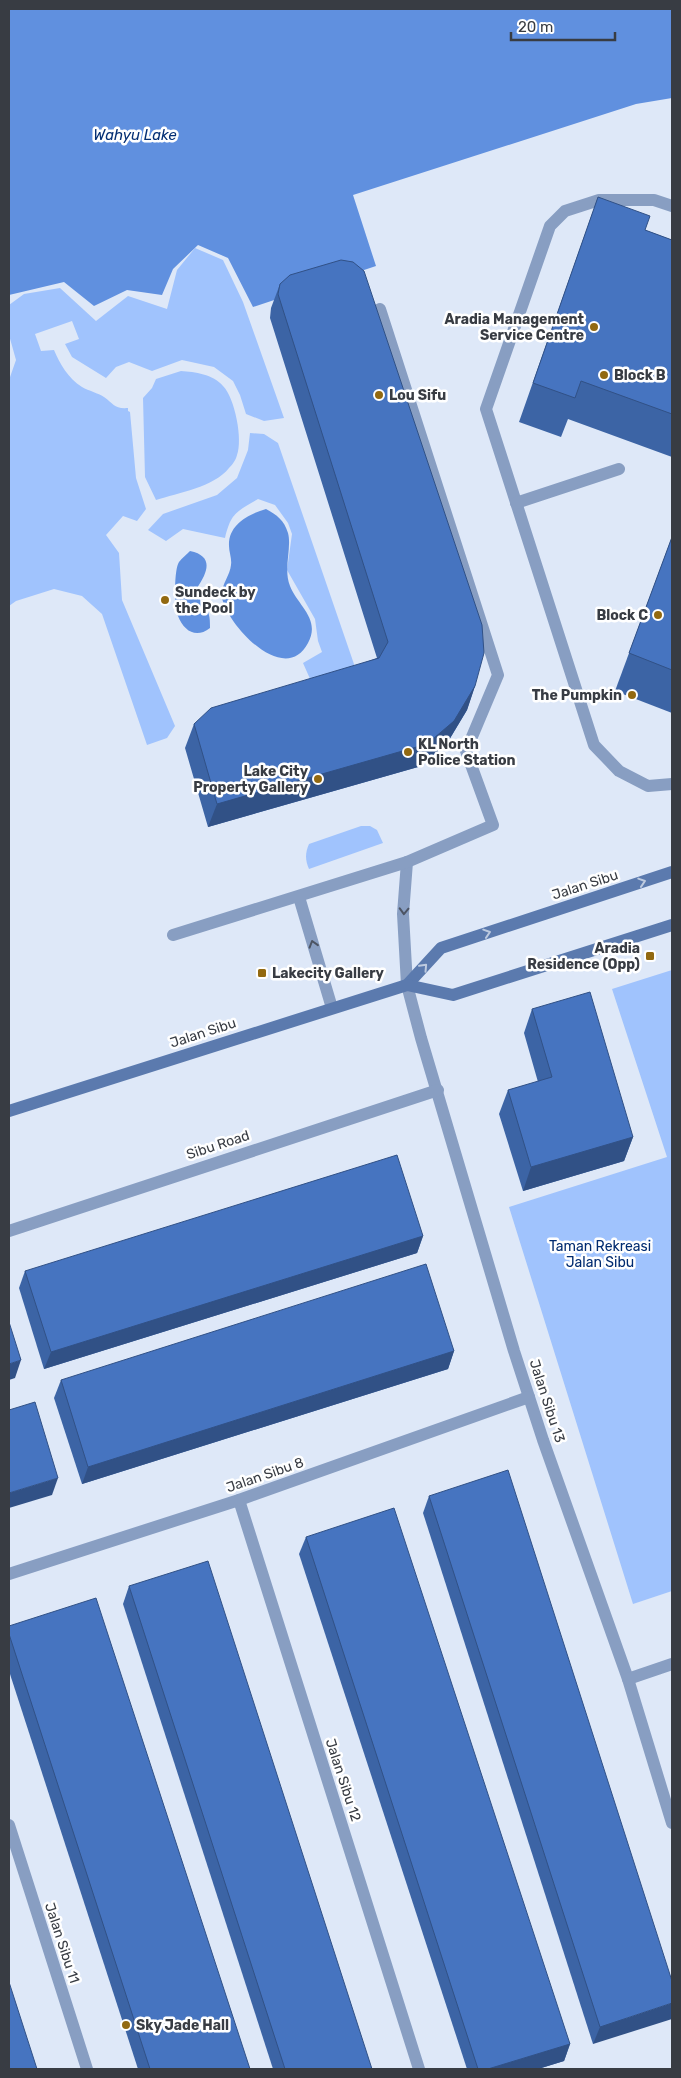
<svg xmlns="http://www.w3.org/2000/svg" width="681" height="2078" font-family="Rubik,sans-serif">
	<rect width="100%" height="100%" fill="#dee8f8"/>
	<g fill="#a0c3fd">
		<path d="M 195,248 L 223,260 L 243,302 L 284,418 L 264,421 L 246,414 L 240,395 L 233,381 L 214,367 L 182,360 L 152,371 L 129,362 L 116,367 L 106,378 L 72,357 L 65,344 L 79,339 L 72,321 L 35,334 L 41,351 L 54,350 C 60,364 68,378 82,387 C 89,391 98,393 104,397 C 114,404 114,409 128,408 L 128,411 L 130,412 L 136,478 L 146,509 L 137,521 L 123,516 L 106,535 L 119,553 L 122,600 L 175,726 L 167,738 L 147,745 L 102,614 L 82,596 L 54,589 L 16,601 L 9,606 L 9,380 L 16,360 L 9,335 L 9,305 L 24,294 L 60,288 L 96,321 L 128,296 L 167,309 L 177,270 Z"/>
		<path d="M 181,371 C 195,372 213,374 223,386 C 235,398 243,440 237,455 C 236,460 232,465 229,468 C 214,487 178,493 156,500 L 145,477 L 143,398 L 152,388 L 156,379 Z"/>
		<path d="M 250,433 L 264,434 L 278,443 L 355,667 L 311,681 L 303,663 L 322,652 L 318,641 L 315,619 L 287,570 L 292,534 L 288,523 L 275,505 L 258,499 C 236,512 231,513 225,538 L 183,529 L 166,541 L 148,530 L 163,514 L 217,495 L 237,478 L 248,450 Z"/>
		<path d="M 361,826 L 370,826 L 377,830 L 383,843 L 309,869 C 305,860 305,853 309,844 Z"/>
		<path d="M 672,970 L 672,1591 L 633,1604 L 509,1207 L 667,1157 L 612,989 Z"/>
	</g>
	<g fill="#6090df">
		<path d="M 9,9 L 672,9 L 672,98 L 636,104 L 353,195 L 376,266 L 253,307 L 228,258 L 198,245 L 173,269 L 162,295 L 127,290 L 94,306 L 64,282 L 9,295 Z"/>
		<path d="M 266,509 C 277,515 284,520 288,533 C 292,548 283,569 290,586 C 298,606 321,619 308,643 C 285,687 228,626 222,598 C 220,586 230,576 231,565 C 232,559 229,552 229,546 C 228,525 248,514 266,509 Z"/>
		<path d="M 190,551 C 214,556 208,572 197,588 L 201,604 C 210,611 210,617 210,628 C 196,639 184,631 178,616 C 174,607 174,569 179,562 C 182,558 187,554 190,551 Z"/>
	</g>
	<g fill="none" stroke-linecap="round" stroke-linejoin="round">
		<g stroke="#889ec2" stroke-width="12">
			<path d="M 672,206 L 654,200 L 599,200 L 565,211 L 550,226 L 486,409 L 594,745 L 619,771 L 648,786 L 672,784"/>
			<path d="M 516,503 L 619,469"/>
			<path d="M 407,862 L 403,914 L 407,985"/>
			<path d="M 299,897 L 332,1008"/>
			<path d="M 173,935 L 407,862 L 493,825 L 466,751 L 498,675 L 380,309"/>
		</g>
		<g stroke="#889ec2" stroke-width="12">
			<path d="M 407,985 L 421,1038 L 514,1351 L 543,1440 L 628,1679 L 672,1823"/>
			<path d="M 9,1231 L 438,1090"/>
			<path d="M 239,1500 L 419,2069"/>
			<path d="M 9,1574 L 239,1500 L 529,1397"/>
			<path d="M 628,1679 L 672,1664"/>
			<path d="M 9,1825 L 87,2069"/>
		</g>
		<g stroke="#5b7aae" stroke-width="12">
			<path d="M 407,985 L 441,948 L 672,872"/>
			<path d="M 9,1111 L 407,985 L 453,995 L 672,925"/>
		</g>
	</g>
	<g fill="#3c64a5">
		<path d="M 598,197 L 645,230 L 672,240 L 672,457 L 568,419 L 561,437 L 519,422 Z"/>
		<path d="M 280,284 L 475,686 L 467,710 L 446,745 L 418,767 L 208,827 L 185,748 L 194,724 L 377,658 L 270,318 L 271,308 Z"/>
		<path d="M 672,537 L 672,713 L 615,691 Z"/>
		<path d="M 532,1009 L 633,1137 L 624,1161 L 523,1191 L 499,1114 L 508,1090 L 538,1082 L 524,1033 Z"/>
		<path d="M 423,1236 L 417,1253 L 44,1369 L 19,1288 L 25,1271 Z"/>
		<path d="M 454,1351 L 448,1369 L 82,1484 L 54,1398 L 61,1380 Z"/>
		<path d="M 429,1496 L 672,1981 L 593,2044 L 423,1513 Z"/>
		<path d="M 306,1537 L 570,2044 L 564,2061 L 538,2069 L 467,2069 L 299,1554 Z"/>
		<path d="M 129,1586 L 372,2069 L 273,2069 L 123,1604 Z"/>
		<path d="M 9,1626 L 250,2069 L 138,2069 L 9,1671 Z"/>
	</g>
	<g fill="#315186">
		<path d="M 475,686 L 467,710 L 446,745 L 418,767 L 208,827 L 217,804 Z"/>
		<path d="M 633,1137 L 624,1161 L 523,1191 L 531,1167 Z"/>
		<path d="M 423,1236 L 417,1253 L 44,1369 L 51,1352 Z"/>
		<path d="M 454,1351 L 448,1369 L 82,1484 L 88,1467 Z"/>
		<path d="M 21,1360 L 15,1378 L 9,1380 L 9,1364 Z"/>
		<path d="M 58,1478 L 52,1495 L 9,1508 L 9,1493 Z"/>
		<path d="M 672,2003 L 672,2019 L 593,2044 L 600,2027 Z"/>
		<path d="M 570,2044 L 564,2061 L 538,2069 L 488,2069 Z"/>
	</g>
	<g fill="#4674c0" stroke="#315186">
		<path d="M 598,197 L 650,216 L 645,230 L 672,240 L 672,414 L 581,381 L 575,398 L 533,383 Z"/>
		<path d="M 341,260 L 353,262 L 364,271 L 482,625 L 484,653 L 475,686 L 454,721 L 427,744 L 217,804 L 194,724 L 211,708 L 379,658 L 388,642 L 278,294 L 280,284 L 290,275 Z"/>
		<path d="M 672,537 L 672,670 L 629,653 Z"/>
		<path d="M 590,992 L 633,1137 L 531,1167 L 508,1090 L 552,1077 L 532,1009 Z"/>
		<path d="M 397,1155 L 423,1236 L 51,1352 L 25,1271 Z"/>
		<path d="M 426,1264 L 454,1351 L 88,1467 L 61,1380 Z"/>
		<path d="M 9,1322 L 21,1360 L 9,1364 Z"/>
		<path d="M 35,1402 L 58,1478 L 9,1493 L 9,1410 Z"/>
		<path d="M 508,1470 L 672,1981 L 672,2003 L 600,2027 L 429,1496 Z"/>
		<path d="M 394,1508 L 570,2044 L 488,2069 L 478,2069 L 306,1537 Z"/>
		<path d="M 208,1561 L 372,2069 L 285,2069 L 129,1586 Z"/>
		<path d="M 96,1598 L 250,2069 L 150,2069 L 9,1634 L 9,1626 Z"/>
		<path d="M 9,1982 L 37,2069 L 9,2069 Z"/>
	</g>
	<defs><path id="oneway-chevron" d="M-2-3.5L2.5 0L-2 3.5" fill="none" stroke-width="1.6" stroke-linecap="round" stroke-linejoin="round" transform="scale(1.25)"/></defs>
	<g stroke="#bdcadf">
		<use href="#oneway-chevron" transform="translate(642 882) rotate(-18)"/>
		<use href="#oneway-chevron" transform="translate(487 933) rotate(-18)"/>
		<use href="#oneway-chevron" transform="translate(424 967) rotate(-47)"/>
	</g>
	<g stroke="#4c5463">
		<use href="#oneway-chevron" transform="translate(404 911) rotate(92)"/>
		<use href="#oneway-chevron" transform="translate(313 944) rotate(-107)"/>
	</g>
	<g fill="#926911" stroke="#fff" stroke-width="2">
		<circle cx="594" cy="327" r="5"/>
		<circle cx="604" cy="375" r="5"/>
		<circle cx="379" cy="395" r="5"/>
		<circle cx="165" cy="600" r="5"/>
		<circle cx="658" cy="615" r="5"/>
		<circle cx="632" cy="695" r="5"/>
		<circle cx="408" cy="752" r="5"/>
		<circle cx="318" cy="779" r="5"/>
		<rect x="645" y="951" width="10" height="10" rx="2.5"/>
		<rect x="257" y="968" width="10" height="10" rx="2.5"/>
		<circle cx="126" cy="2025" r="5"/>
	</g>
	<g text-anchor="middle" dominant-baseline="central" stroke-width="5" stroke-linejoin="round" paint-order="stroke">
		<g font-size="14" font-weight="bold" fill="#383c43" stroke="#fff" text-anchor="start">
			<text x="584" y="319" text-anchor="end">Aradia Management<tspan x="584" dy="16">Service Centre</tspan></text>
			<text x="614" y="375">Block B</text>
			<text x="389" y="395">Lou Sifu</text>
			<text x="175" y="592">Sundeck by<tspan x="175" dy="16">the Pool</tspan></text>
			<text x="648" y="615" text-anchor="end">Block C</text>
			<text x="622" y="695" text-anchor="end">The Pumpkin</text>
			<text x="418" y="744">KL North<tspan x="418" dy="16">Police Station</tspan></text>
			<text x="308" y="771" text-anchor="end">Lake City<tspan x="308" dy="16">Property Gallery</tspan></text>
			<text x="640" y="948" text-anchor="end">Aradia<tspan x="640" dy="16">Residence (Opp)</tspan></text>
			<text x="272" y="973">Lakecity Gallery</text>
			<text x="136" y="2025">Sky Jade Hall</text>
		</g>
		<g font-size="14" fill="#383c43" stroke="#fff">
			<text transform="translate(585 885) rotate(-18)">Jalan Sibu</text>
			<text transform="translate(203 1033) rotate(-18)">Jalan Sibu</text>
			<text transform="translate(218 1145) rotate(-18)">Sibu Road</text>
			<text transform="translate(547 1401) rotate(72)">Jalan Sibu 13</text>
			<text transform="translate(265 1475) rotate(-19)">Jalan Sibu 8</text>
			<text transform="translate(343 1780) rotate(72)">Jalan Sibu 12</text>
			<text transform="translate(62 1943) rotate(72)">Jalan Sibu 11</text>
		</g>
		<g font-size="14" fill="#002b70" stroke="#fff">
			<text x="600" y="1246">Taman Rekreasi<tspan x="600" dy="16">Jalan Sibu</tspan></text>
		</g>
		<g font-size="15" font-style="italic" fill="#042f74" stroke="#fff">
			<text x="135" y="135">Wahyu Lake</text>
		</g>
	</g>
	<rect width="681" height="2078" fill="none" stroke="#383c43" stroke-width="20"/>
	<path d="M511 32v8h104v-8" fill="none" stroke="#383c43" stroke-width="2.5"/>
	<text x="518" y="32" font-size="15" fill="#383c43" stroke="#ffffff" stroke-width="4" paint-order="stroke">20 m</text>
</svg>
